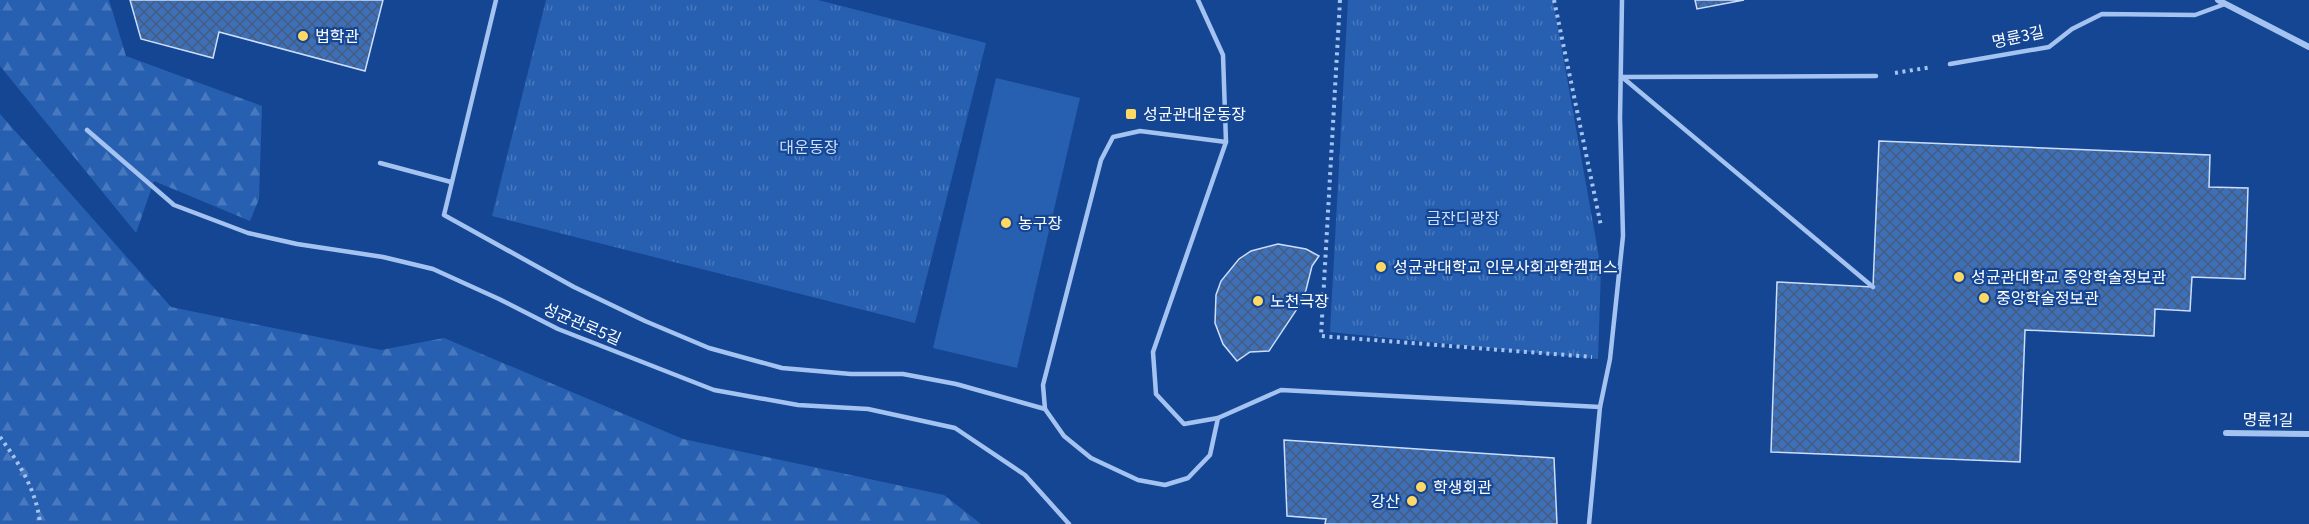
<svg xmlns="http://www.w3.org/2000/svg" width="2309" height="524" font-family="Figtree,'Noto Sans KR',sans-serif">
	<defs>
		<pattern id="forest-firs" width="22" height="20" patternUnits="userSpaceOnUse" patternTransform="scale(1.5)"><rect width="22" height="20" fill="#2860b1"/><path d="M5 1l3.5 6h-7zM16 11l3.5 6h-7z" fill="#4878bd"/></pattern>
		<pattern id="park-tufts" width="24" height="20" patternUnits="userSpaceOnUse" patternTransform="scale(1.5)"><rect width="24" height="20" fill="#2860b1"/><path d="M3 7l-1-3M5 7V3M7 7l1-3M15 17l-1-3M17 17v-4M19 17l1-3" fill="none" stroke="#4878bd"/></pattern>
		<pattern id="building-cross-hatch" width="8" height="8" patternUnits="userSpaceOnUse" patternTransform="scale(1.5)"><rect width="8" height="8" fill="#3e70ba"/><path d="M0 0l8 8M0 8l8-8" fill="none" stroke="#465c7e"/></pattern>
	</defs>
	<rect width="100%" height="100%" fill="#154693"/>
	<path fill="#2860b1" d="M 996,78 L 1080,98 L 1017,368 L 933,348 Z"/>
	<g fill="url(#forest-firs)">
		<path d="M 0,0 L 109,0 L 126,56 L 262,106 L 259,199 L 250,221 L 154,181 L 136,233 L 0,66 Z"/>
		<path d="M 0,114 L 171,307 L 381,350 L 444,338 L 683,439 L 944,495 L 981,524 L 0,524 Z"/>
	</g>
	<g fill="url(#park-tufts)">
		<path d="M 546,0 L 818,0 L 986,43 L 915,323 L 492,216 Z"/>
		<path d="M 1348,0 L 1553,0 L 1601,268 L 1598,359 L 1330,332 Z"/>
	</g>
	<g fill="url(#building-cross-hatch)" stroke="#cbdffc" stroke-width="1.5">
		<path d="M 130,0 L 383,0 L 365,71 L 219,32 L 213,58 L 141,39 Z"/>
		<path d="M 1695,0 L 1744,0 L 1697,9 Z"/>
		<path d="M 1879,141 L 2210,155 L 2209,187 L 2248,188 L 2245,279 L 2192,277 L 2190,311 L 2155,309 L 2154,336 L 2025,330 L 2020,462 L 1771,452 L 1777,282 L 1873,287 Z"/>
		<path d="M 1278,244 L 1306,249 L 1319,256 L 1312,266 L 1306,290 L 1297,309 L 1269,351 L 1250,352 L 1237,361 L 1223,344 L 1215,323 L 1216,295 L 1221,281 L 1239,259 L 1251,251 Z"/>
		<path d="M 1284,440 L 1554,458 L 1557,524 L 1325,524 L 1326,519 L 1287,516 Z"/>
	</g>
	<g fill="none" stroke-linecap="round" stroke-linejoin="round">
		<g stroke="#a4c3f1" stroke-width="4" stroke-dasharray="3 4.5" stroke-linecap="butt">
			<path d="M 1340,0 L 1321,336 L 1592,357"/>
			<path d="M 1554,0 L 1601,226"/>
			<path d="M 1895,73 L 1932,67"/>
			<path d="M 0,437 C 19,463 37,491 40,524"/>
		</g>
		<g stroke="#a4c3f1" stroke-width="4.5">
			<path d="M 496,0 L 444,215 L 574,287 L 645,321 L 709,348 L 782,368 L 851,374 L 903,374 L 956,384 L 1045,409"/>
			<path d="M 1198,0 L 1223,55 L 1226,142 L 1153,352 L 1156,394 L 1184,424 L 1218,418 L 1281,390 L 1600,407 L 1589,524"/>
			<path d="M 1950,64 L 2049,47 L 2072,29 L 2102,14 L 2195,15 L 2225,4"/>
			<path d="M 1622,77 L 1873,287"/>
			<path d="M 1622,77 L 1876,76"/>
			<path d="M 87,130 L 174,205 L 248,233 L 297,244 L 383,257 L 433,269 L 499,299 L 558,329 L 714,390 L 798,405 L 868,409 L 955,428 L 1025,475 L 1069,524"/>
			<path d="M 380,163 L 451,182"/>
			<path d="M 1600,407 L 1610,359 L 1623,236 L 1620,118 L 1622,0"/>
			<path d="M 1218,418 L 1210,455 L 1188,478 L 1165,485 L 1138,480 L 1091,458 L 1064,436 L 1045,409 L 1043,385 L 1101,160 L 1113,137 L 1140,131 L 1226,142"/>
		</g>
		<g stroke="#a4c3f1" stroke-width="6">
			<path d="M 2218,0 L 2309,47"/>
			<path d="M 2226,433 L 2309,434"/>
		</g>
	</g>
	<g fill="#ffd964" stroke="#154693" stroke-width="2">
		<circle cx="303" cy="36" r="6"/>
		<rect x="1125" y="108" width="12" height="12" rx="3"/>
		<circle cx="1006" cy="223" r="6"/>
		<circle cx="1381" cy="267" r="6"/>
		<circle cx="1959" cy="277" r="6"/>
		<circle cx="1984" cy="298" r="6"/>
		<circle cx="1258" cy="301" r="6"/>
		<circle cx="1421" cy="487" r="6"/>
		<circle cx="1412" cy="501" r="6"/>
	</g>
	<g text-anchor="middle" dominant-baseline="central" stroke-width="4.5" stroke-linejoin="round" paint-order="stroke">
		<g font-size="16" fill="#fff" stroke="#154693" text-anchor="start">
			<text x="315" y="36">법학관</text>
			<text x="1143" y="114">성균관대운동장</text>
			<text x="1018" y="223">농구장</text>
			<text x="1393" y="267">성균관대학교 인문사회과학캠퍼스</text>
			<text x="1971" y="277">성균관대학교 중앙학술정보관</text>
			<text x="1996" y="298">중앙학술정보관</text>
			<text x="1270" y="301">노천극장</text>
			<text x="1433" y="487">학생회관</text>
			<text x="1400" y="501" text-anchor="end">강산</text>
		</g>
		<g font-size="16" fill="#fff" stroke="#154693">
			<text transform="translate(2018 37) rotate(-12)">명륜3길</text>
			<text transform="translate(582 324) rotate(23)">성균관로5길</text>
			<text transform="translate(2268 420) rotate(1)">명륜1길</text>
		</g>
		<g font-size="16" fill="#cbdffc" stroke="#154693">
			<text x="809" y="147">대운동장</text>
			<text x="1463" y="218">금잔디광장</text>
		</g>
	</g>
</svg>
